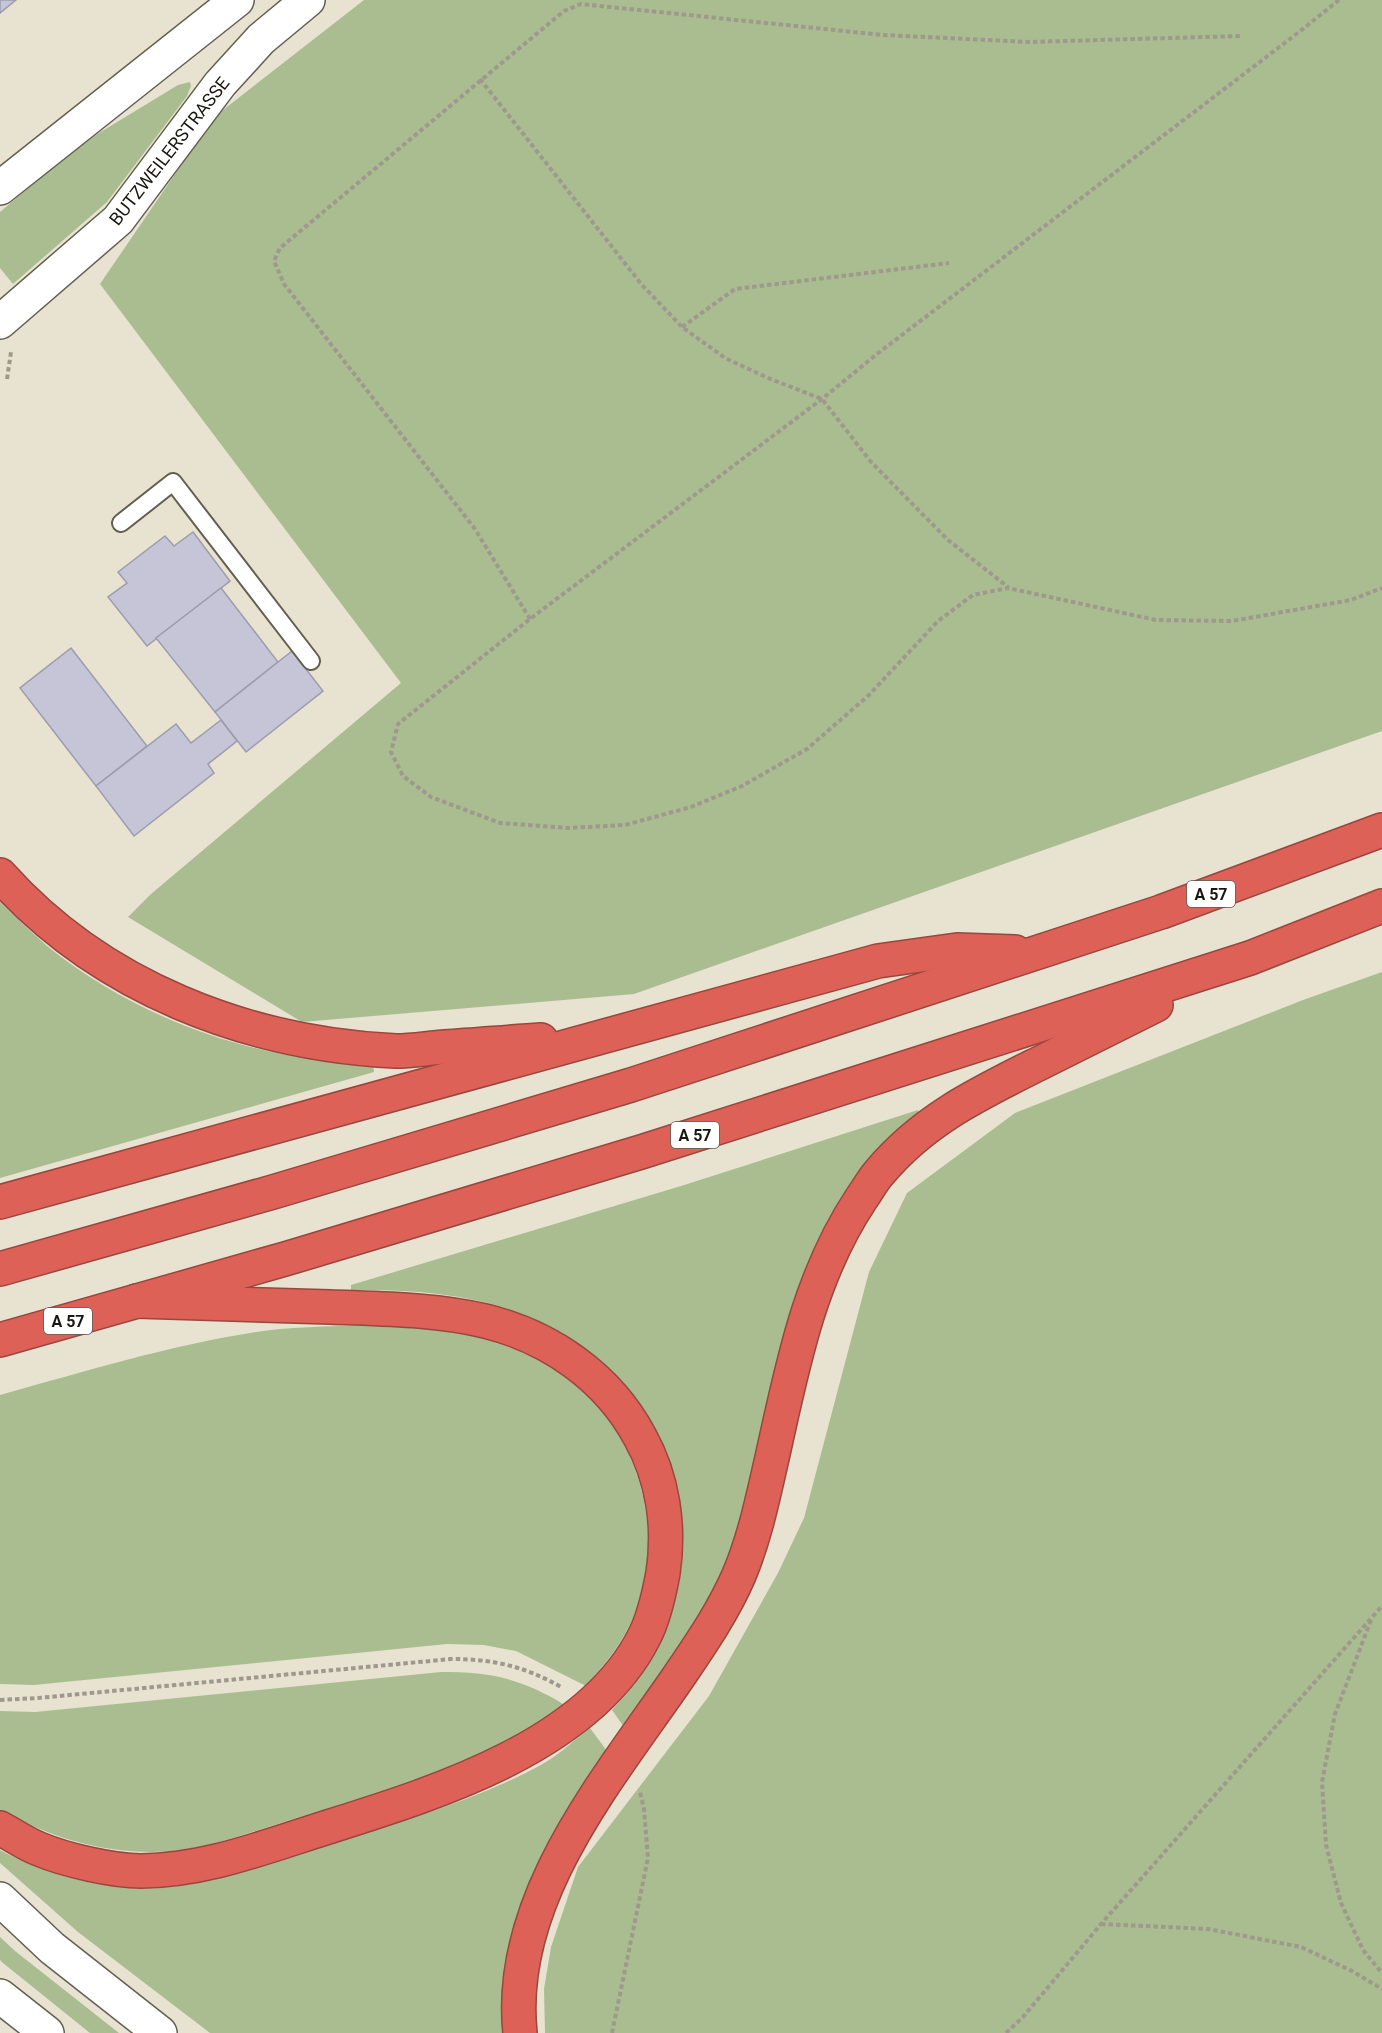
<svg xmlns="http://www.w3.org/2000/svg" width="1382" height="2033" font-family="Roboto,sans-serif">
	<rect width="100%" height="100%" fill="#e8e2d1"/>
	<g fill="#aabd91">
		<path d="M 364,0 L 1382,0 L 1382,731 L 634,994 L 302,1022 L 128,917 L 151,894 L 401,683 L 100,284 L 214,117 Z"/>
		<path d="M 190,82 L 191,86 L 187,96 L 107,202 L 13,284 L 0,268 L 0,212 L 70,153 L 99,133 L 178,85 Z"/>
		<path d="M 0,902 C 16,917 31,932 47,946 C 139,1020 256,1061 373,1064 L 374,1072 L 0,1178 Z"/>
		<path d="M 1382,972 L 1382,2033 L 545,2033 L 544,1989 L 551,1947 L 578,1867 L 709,1696 L 778,1573 L 804,1518 L 869,1272 L 907,1193 L 1015,1113 L 1303,1000 Z"/>
		<path d="M 918,1110 L 919,1113 C 900,1131 879,1148 862,1168 C 827,1210 804,1265 789,1317 L 750,1486 L 731,1554 L 714,1591 L 691,1631 L 624,1727 L 612,1710 C 624,1697 637,1683 646,1668 C 721,1546 679,1397 555,1329 C 493,1295 420,1289 351,1290 L 351,1285 L 681,1186 Z"/>
		<path d="M 383,1325 C 440,1328 494,1336 545,1363 C 633,1410 671,1524 634,1615 C 623,1643 605,1664 586,1686 L 516,1651 L 484,1645 L 447,1644 L 34,1685 L 0,1684 L 0,1395 C 87,1371 174,1344 263,1331 C 303,1326 343,1326 383,1325 Z"/>
		<path d="M 441,1672 C 478,1672 500,1674 535,1689 C 545,1694 555,1698 564,1705 C 546,1718 527,1732 507,1742 C 439,1777 365,1797 293,1819 C 247,1833 201,1852 152,1852 C 97,1852 48,1836 0,1810 L 0,1711 L 35,1712 Z"/>
		<path d="M 590,1728 L 607,1751 L 504,1994 L 503,2033 L 210,2033 L 78,1932 L 0,1863 L 0,1850 C 44,1874 99,1889 149,1888 C 209,1887 269,1864 326,1845 C 398,1822 472,1802 539,1766 C 558,1756 573,1741 590,1728 Z"/>
		<path d="M 0,1937 L 15,1951 L 119,2033 L 90,2033 L 3,1963 L 0,1960 Z"/>
	</g>
	<g fill="#c5c5d7" stroke="#9c9cad" stroke-width="1.5">
		<path d="M 0,0 L 16,0 L 0,13 Z"/>
		<path d="M 193,532 L 230,581 L 147,646 L 108,597 L 127,583 L 118,572 L 165,536 L 174,546 Z"/>
		<path d="M 221,588 L 278,662 L 215,712 L 156,638 Z"/>
		<path d="M 71,648 L 147,746 L 96,786 L 20,688 Z"/>
		<path d="M 292,651 L 323,691 L 246,752 L 215,712 Z"/>
		<path d="M 221,720 L 237,741 L 208,764 L 214,773 L 134,836 L 96,786 L 176,724 L 191,743 Z"/>
	</g>
	<g fill="none" stroke-linecap="round" stroke-linejoin="round">
		<defs>
			<path id="lane" d="M 121,523 L 173,482 L 311,661"/>
			<g id="secondary">
				<path d="M 0,188 L 237,0"/>
				<path d="M 0,322 L 118,220 L 220,84 L 261,39 L 308,0"/>
				<path d="M 0,1899 L 52,1948 L 160,2033"/>
				<path d="M 0,1996 L 47,2033"/>
			</g>
			<g id="highway">
				<path d="M 0,875 C 100,987 247,1044 396,1051 C 412,1051 429,1048 445,1047 C 477,1045 509,1042 541,1040"/>
				<path d="M 0,1202 L 878,961 L 957,950 L 1015,952"/>
				<path d="M 0,1269 L 273,1192 L 631,1085 L 1161,912 L 1382,830"/>
				<path d="M 0,1340 L 285,1259 L 641,1152 L 1250,958 L 1382,906"/>
				<path d="M 0,1828 C 13,1835 26,1844 39,1849 C 65,1860 113,1871 141,1871 C 205,1871 267,1846 328,1827 C 436,1793 589,1746 644,1637 C 654,1618 659,1595 663,1573 C 670,1527 663,1478 640,1437 C 608,1377 550,1337 485,1321 C 435,1309 380,1309 330,1307 C 265,1305 201,1303 137,1301"/>
				<path d="M 520,2033 C 506,1900 606,1782 677,1679 C 700,1645 723,1612 739,1575 C 755,1537 763,1497 772,1458 C 792,1368 809,1277 861,1199 C 867,1191 872,1181 879,1173 C 924,1119 980,1093 1042,1062 C 1080,1043 1118,1024 1156,1005"/>
			</g>
		</defs>
		<use href="#lane" stroke="#635e4f" stroke-width="20"/>
		<use href="#secondary" stroke="#635e4f" stroke-width="36"/>
		<use href="#highway" stroke="#98473e" stroke-width="36"/>
		<g stroke="#9e998c" stroke-width="4" stroke-dasharray="4.5 3" stroke-linecap="butt">
			<path d="M 1339,0 L 1299,32 L 877,354 L 822,399 L 530,619 L 398,724 L 391,752 L 403,776 L 431,797 L 500,823 L 568,828 L 625,825 L 691,807 L 742,786 L 807,749 L 869,695 L 938,621 L 973,595 L 1008,588 L 1156,620 L 1232,621 L 1351,600 L 1382,588"/>
			<path d="M 480,79 L 642,285 L 682,327 L 725,358 L 768,378 L 822,399 L 871,462 L 948,540 L 1008,587"/>
			<path d="M 682,327 L 735,289 L 949,263"/>
			<path d="M 7,379 L 11,352"/>
			<path d="M 530,619 L 475,529 L 284,284 L 274,261 L 280,248 L 564,11 L 581,4 L 883,35 L 1030,42 L 1240,36"/>
			<path d="M 1371,1620 L 1335,1714 L 1322,1782 L 1326,1845 L 1341,1903 L 1363,1950 L 1382,1973"/>
			<path d="M 0,1700 L 38,1698 L 451,1659 C 493,1659 524,1666 561,1687"/>
			<path d="M 1101,1924 L 1208,1929 L 1301,1947 L 1352,1971 L 1382,1989"/>
			<path d="M 612,2033 L 648,1858 L 644,1809 L 640,1792"/>
			<path d="M 1006,2033 L 1023,2017 L 1101,1924 L 1382,1606"/>
		</g>
		<use href="#lane" stroke="#fff" stroke-width="16"/>
		<use href="#secondary" stroke="#fff" stroke-width="33"/>
		<use href="#highway" stroke="#dd6157" stroke-width="33"/>
	</g>
	<g text-anchor="middle" dominant-baseline="central" stroke-width="4.5" stroke-linejoin="round" paint-order="stroke">
		<g fill="#fff" stroke="#5d5c58" stroke-width="1.5">
			<rect x="1187" y="881" width="48" height="26" rx="4.5"/>
			<rect x="671" y="1122" width="48" height="26" rx="4.5"/>
			<rect x="44" y="1308" width="48" height="26" rx="4.5"/>
		</g>
		<g font-size="16" font-weight="bold" fill="#181610">
			<text x="1211" y="894">A 57</text>
			<text x="695" y="1135">A 57</text>
			<text x="68" y="1321">A 57</text>
		</g>
		<g font-size="18" fill="#181610" stroke="#fff">
			<text transform="translate(169 151) rotate(-52)">BUTZWEILERSTRASSE</text>
		</g>
	</g>
</svg>
